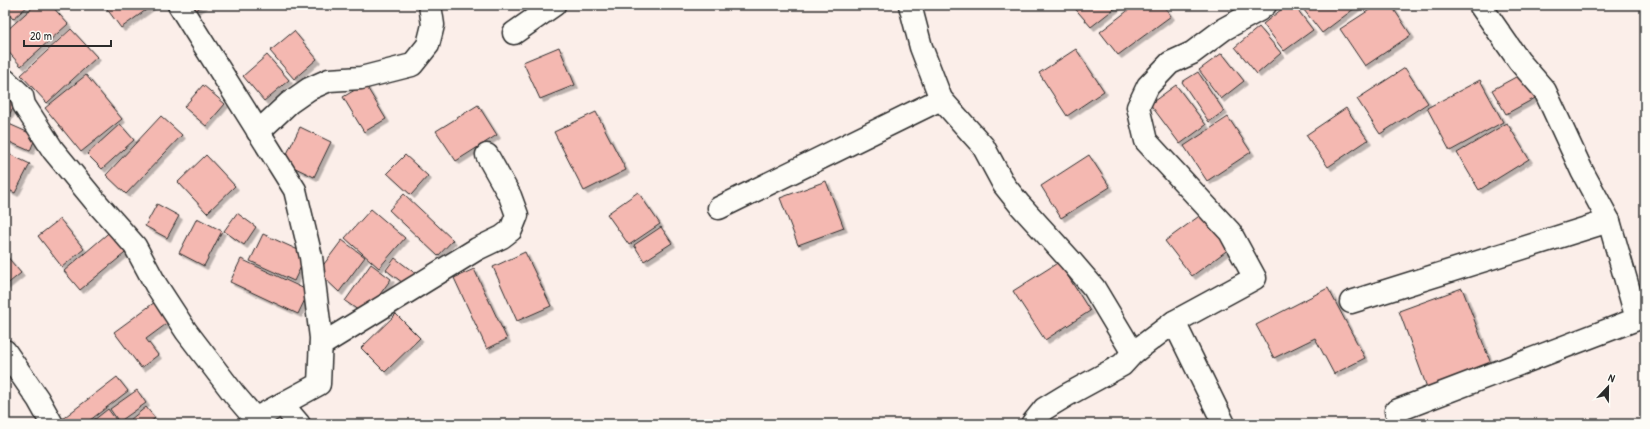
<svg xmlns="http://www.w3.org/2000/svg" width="1650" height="429" font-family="'Patrick Hand',sans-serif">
	<defs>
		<filter id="shadow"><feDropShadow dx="3.5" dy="3.5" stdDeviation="0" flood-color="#0004"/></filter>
	</defs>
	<rect width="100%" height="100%" fill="#fbeee9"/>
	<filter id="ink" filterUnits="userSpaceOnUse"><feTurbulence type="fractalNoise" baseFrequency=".025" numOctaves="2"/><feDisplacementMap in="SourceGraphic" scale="8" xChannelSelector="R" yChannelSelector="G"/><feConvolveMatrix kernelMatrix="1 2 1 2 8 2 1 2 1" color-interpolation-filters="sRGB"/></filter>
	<g filter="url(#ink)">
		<g fill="#f4b8b1" stroke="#2b2b2b" filter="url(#shadow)">
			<path d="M 5,5 L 29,5 L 13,19 L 5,10 Z"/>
			<path d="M 35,5 L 51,5 L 68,24 L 21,66 L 5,48 L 5,32 Z"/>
			<path d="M 104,5 L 153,5 L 121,28 Z"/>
			<path d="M 192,5 L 204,5 L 196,10 Z"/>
			<path d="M 1072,5 L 1119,5 L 1091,27 Z"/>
			<path d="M 1135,5 L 1163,5 L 1171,16 L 1118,55 L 1100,32 Z"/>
			<path d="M 1287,5 L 1294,5 L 1313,30 L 1284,51 L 1263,24 Z"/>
			<path d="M 1300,5 L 1359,5 L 1322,33 Z"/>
			<path d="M 1377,5 L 1391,5 L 1411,35 L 1365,66 L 1340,29 Z"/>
			<path d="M 1259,27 L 1281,53 L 1257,74 L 1235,47 Z"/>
			<path d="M 71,29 L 97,57 L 47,103 L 21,75 Z"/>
			<path d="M 294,31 L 317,59 L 294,79 L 270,51 Z"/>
			<path d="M 559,47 L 575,85 L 540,99 L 523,62 Z"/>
			<path d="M 1076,49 L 1104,91 L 1067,116 L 1039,73 Z"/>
			<path d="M 1222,53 L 1244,81 L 1221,99 L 1199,70 Z"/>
			<path d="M 267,55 L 289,80 L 264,101 L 243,76 Z"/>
			<path d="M 1405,68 L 1428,103 L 1380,134 L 1357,99 Z"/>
			<path d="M 1198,72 L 1224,111 L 1209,122 L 1182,82 Z"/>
			<path d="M 1525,72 L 1539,96 L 1506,114 L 1492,90 Z"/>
			<path d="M 86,75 L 122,119 L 81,152 L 45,108 Z"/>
			<path d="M 1480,80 L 1503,122 L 1450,151 L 1427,108 Z"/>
			<path d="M 365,84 L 386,119 L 364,132 L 343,97 Z"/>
			<path d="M 203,85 L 225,104 L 206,126 L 184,107 Z"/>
			<path d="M 1176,85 L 1206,125 L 1180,144 L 1150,104 Z"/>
			<path d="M 5,90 L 19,99 L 5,121 Z"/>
			<path d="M 478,105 L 497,135 L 456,161 L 436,131 Z"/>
			<path d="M 1346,108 L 1368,140 L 1328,167 L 1306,135 Z"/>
			<path d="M 596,112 L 626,170 L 584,191 L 554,132 Z"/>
			<path d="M 161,116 L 182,135 L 126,194 L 106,175 Z"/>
			<path d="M 1228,117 L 1251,152 L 1207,181 L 1184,146 Z"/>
			<path d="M 1507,123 L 1529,159 L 1479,190 L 1457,153 Z"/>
			<path d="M 9,124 L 36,136 L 30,151 L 5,140 L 5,133 Z"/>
			<path d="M 120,124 L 134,140 L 102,169 L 87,154 Z"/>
			<path d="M 300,127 L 331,142 L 314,177 L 283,162 Z"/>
			<path d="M 5,152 L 30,164 L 15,193 L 5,188 Z"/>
			<path d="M 206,155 L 235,186 L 207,213 L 178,182 Z"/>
			<path d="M 405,155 L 428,176 L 411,195 L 387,173 Z"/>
			<path d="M 1089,155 L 1110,187 L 1061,218 L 1041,186 Z"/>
			<path d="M 826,181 L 844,228 L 798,245 L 780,198 Z"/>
			<path d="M 638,192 L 660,224 L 629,245 L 607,214 Z"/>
			<path d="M 404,194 L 453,240 L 438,256 L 389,210 Z"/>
			<path d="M 157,204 L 179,216 L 167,238 L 145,226 Z"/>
			<path d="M 371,209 L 405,238 L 379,268 L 345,238 Z"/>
			<path d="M 237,213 L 256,227 L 244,245 L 224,231 Z"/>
			<path d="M 1202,214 L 1229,249 L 1192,276 L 1165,241 Z"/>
			<path d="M 197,218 L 222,231 L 204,266 L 179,253 Z"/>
			<path d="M 60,219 L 84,249 L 62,267 L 38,236 Z"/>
			<path d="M 661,227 L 672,243 L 644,261 L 634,245 Z"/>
			<path d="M 113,229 L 130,249 L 80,290 L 64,271 Z"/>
			<path d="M 263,234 L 307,254 L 294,281 L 250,261 Z"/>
			<path d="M 342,240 L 365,257 L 339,292 L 318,272 Z"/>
			<path d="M 525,252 L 551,306 L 517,321 L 493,267 Z"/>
			<path d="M 5,254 L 21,273 L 5,286 Z"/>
			<path d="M 395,258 L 416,274 L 407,286 L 386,270 Z"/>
			<path d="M 241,259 L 309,291 L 298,314 L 230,282 Z"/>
			<path d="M 1059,262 L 1090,311 L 1045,340 L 1013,291 Z"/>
			<path d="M 371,264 L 391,279 L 365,315 L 345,301 Z"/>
			<path d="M 474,269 L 507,339 L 487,349 L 454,278 Z"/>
			<path d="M 1328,288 L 1365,358 L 1334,374 L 1315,338 L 1274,358 L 1256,325 Z"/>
			<path d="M 1462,288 L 1493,369 L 1429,393 L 1399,311 Z"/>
			<path d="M 155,302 L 169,322 L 146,339 L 158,355 L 141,368 L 114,332 Z"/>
			<path d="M 396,314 L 420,338 L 385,372 L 361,348 Z"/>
			<path d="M 117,377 L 128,391 L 85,424 L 57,423 Z"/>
			<path d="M 137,390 L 146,403 L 119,422 L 110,409 Z"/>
			<path d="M 146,407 L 155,418 L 148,424 L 125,424 Z"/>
			<path d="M 108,409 L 119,424 L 89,424 Z"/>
		</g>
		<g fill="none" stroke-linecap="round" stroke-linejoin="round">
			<defs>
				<g id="minor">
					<path d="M 179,5 L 295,190 L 311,257 L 321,338 L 319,384 L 262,415 L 254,424"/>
					<path d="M 910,5 L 921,47 L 941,99 L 983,146 L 1004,185 L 1020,205 L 1070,260 L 1094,288 L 1133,353 L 1174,322 L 1255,278 L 1230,232 L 1146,141 L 1138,107 L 1148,86 L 1170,63 L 1192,53 L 1224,29 L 1259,10 L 1265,5"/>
					<path d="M 514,33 L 554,5"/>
					<path d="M 5,80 L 22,96 L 24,105 L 53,150 L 95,201 L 135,246 L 156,285 L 186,331 L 234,394 L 257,421"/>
					<path d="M 258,132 L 289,103 L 309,89 L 329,80 L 361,78 L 412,65 L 428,45 L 433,25 L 430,5"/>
					<path d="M 719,208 L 941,99"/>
					<path d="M 1351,302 L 1609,221"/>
					<path d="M 1174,322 L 1224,424"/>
					<path d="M 321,345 L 477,249 L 502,237 L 511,230 L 517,215 L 510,196 L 487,155"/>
					<path d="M 5,351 L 38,399 L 52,424"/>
					<path d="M 282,404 L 299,424"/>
					<path d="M 1396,411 L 1637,319 L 1609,221 L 1582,171 L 1545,91 L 1519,61 L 1480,5"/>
					<path d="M 1032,424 L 1044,409 L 1067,395 L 1122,365 L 1133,353"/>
				</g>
			</defs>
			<use href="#minor" stroke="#2b2b2b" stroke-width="25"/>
			<use href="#minor" stroke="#fdfcf7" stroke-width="22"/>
		</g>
	</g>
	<rect width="1650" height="429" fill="none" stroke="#fdfcf7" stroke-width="20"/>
	<rect x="10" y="10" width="1630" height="409" fill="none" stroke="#2b2b2b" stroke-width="1.5" filter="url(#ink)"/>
	<g transform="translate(1608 387) rotate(22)" stroke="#fdfcf7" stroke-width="3" paint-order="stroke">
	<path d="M0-3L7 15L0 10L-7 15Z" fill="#2b2b2b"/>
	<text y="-6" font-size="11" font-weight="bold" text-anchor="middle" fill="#2b2b2b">N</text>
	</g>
	<path d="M24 40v6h87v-6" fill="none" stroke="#2b2b2b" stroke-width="2"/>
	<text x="30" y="40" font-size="12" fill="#2b2b2b" stroke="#fdfcf7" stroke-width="3" paint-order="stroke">20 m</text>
</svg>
